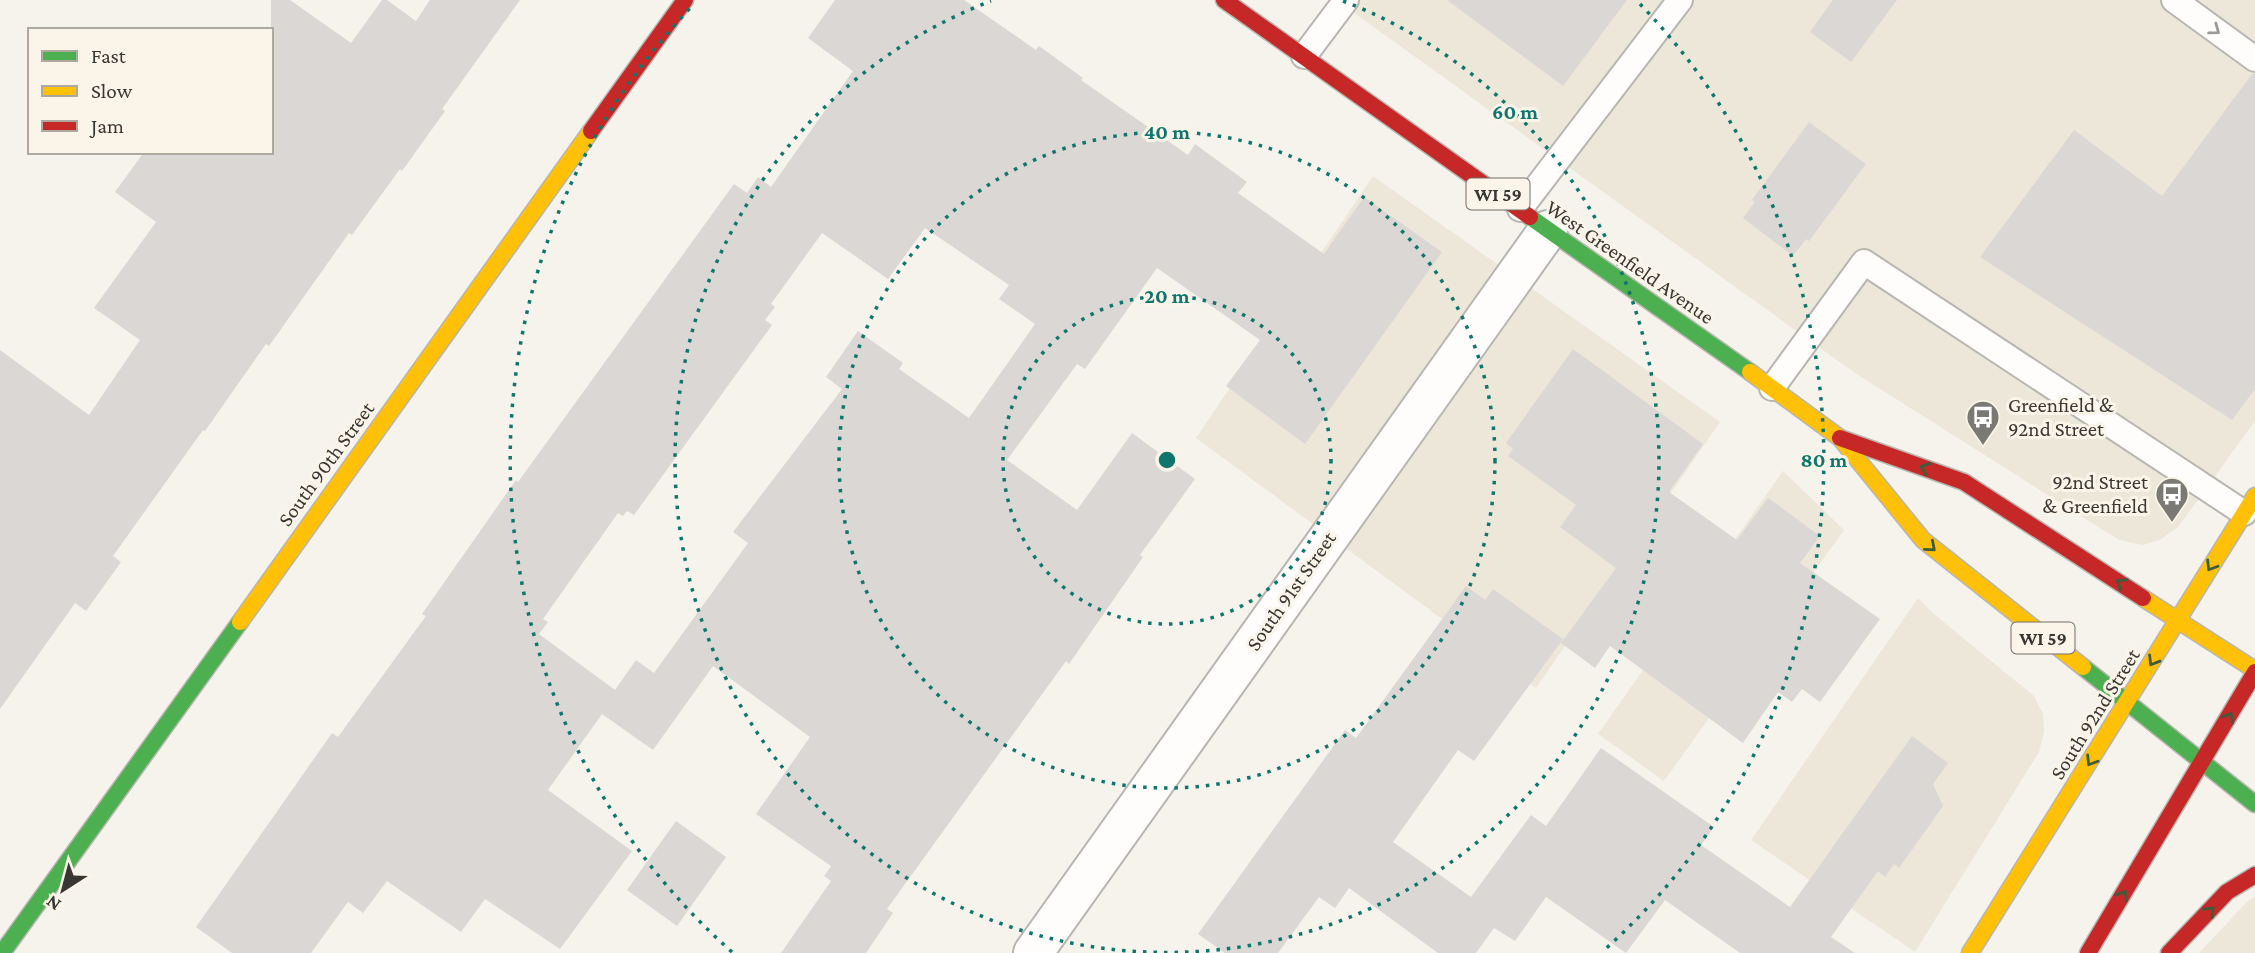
<svg xmlns="http://www.w3.org/2000/svg" width="2255" height="953" font-family="'Crimson Pro',serif">
	<rect width="100%" height="100%" fill="#f6f3ed"/>
	<g fill="#ede7d9">
		<path d="M 1336,0 L 2255,0 L 2255,421 L 2178,527 L 2160,540 L 2142,545 L 2119,540 L 1855,373 Z"/>
		<path d="M 1373,176 L 1720,422 L 1536,688 L 1196,438 Z"/>
		<path d="M 1783,471 L 1844,530 L 1664,781 L 1598,734 Z"/>
		<path d="M 1918,598 L 1935,615 L 2034,696 L 2043,714 L 2044,732 L 2039,752 L 1915,952 L 1751,840 Z"/>
		<path d="M 2255,897 L 2255,953 L 2199,953 L 2249,900 Z"/>
	</g>
	<g fill="#dad7d5" fill-rule="evenodd">
		<path d="M 271,0 L 290,0 L 351,43 L 382,0 L 387,0 L 416,21 L 430,0 L 520,0 L 442,109 L 445,111 L 402,171 L 400,169 L 352,235 L 349,233 L 269,346 L 266,344 L 205,431 L 203,430 L 113,556 L 121,562 L 86,611 L 75,603 L 0,709 L 0,350 L 89,415 L 140,340 L 94,308 L 156,222 L 115,192 L 144,152 L 271,152 Z"/>
		<path d="M 835,0 L 964,0 L 1036,50 L 1039,46 L 1083,78 L 1081,80 L 1188,155 L 1195,144 L 1247,182 L 1238,193 L 1324,254 L 1364,197 L 1442,252 L 1305,444 L 1226,386 L 1260,340 L 1157,268 L 1085,369 L 1077,364 L 1007,460 L 1077,510 L 1132,433 L 1195,479 L 1140,555 L 1143,557 L 1069,664 L 1066,661 L 887,909 L 893,913 L 866,953 L 781,953 L 831,881 L 824,876 L 831,866 L 756,814 L 810,737 L 713,666 L 653,750 L 602,714 L 548,790 L 632,851 L 560,949 L 485,899 L 461,932 L 387,881 L 363,913 L 348,902 L 311,953 L 232,953 L 196,927 L 332,733 L 338,737 L 426,616 L 422,614 L 516,480 L 518,482 L 734,184 L 747,193 L 758,177 L 771,187 L 853,71 L 808,38 ZM 925,228 L 1009,285 L 999,299 L 1035,324 L 969,418 L 899,369 L 903,363 L 858,331 L 826,377 L 842,389 L 733,532 L 748,543 L 654,673 L 636,660 L 615,690 L 539,634 L 548,622 L 543,619 L 618,513 L 623,516 L 627,511 L 634,515 L 772,325 L 765,320 L 775,307 L 771,304 L 822,233 L 888,279 Z"/>
		<path d="M 1447,0 L 1627,0 L 1563,86 Z"/>
		<path d="M 1833,0 L 1897,0 L 1851,62 L 1810,32 Z"/>
		<path d="M 2252,74 L 2255,74 L 2255,389 L 2232,420 L 1980,257 L 2074,130 L 2162,196 Z"/>
		<path d="M 1809,122 L 1866,164 L 1809,241 L 1806,239 L 1793,256 L 1743,218 L 1755,202 L 1752,200 Z"/>
		<path d="M 1573,349 L 1703,444 L 1669,492 L 1737,540 L 1768,498 L 1820,536 L 1800,563 L 1880,619 L 1820,702 L 1802,689 L 1792,702 L 1778,692 L 1743,743 L 1610,646 L 1595,668 L 1561,643 L 1616,568 L 1560,527 L 1576,505 L 1508,456 L 1513,449 L 1506,443 Z"/>
		<path d="M 1466,586 L 1485,600 L 1493,589 L 1563,639 L 1474,761 L 1458,750 L 1393,842 L 1471,897 L 1531,815 L 1546,826 L 1601,748 L 1714,827 L 1701,845 L 1790,907 L 1912,736 L 1948,763 L 1933,784 L 1943,806 L 1899,868 L 1894,864 L 1885,877 L 1878,871 L 1831,937 L 1855,953 L 1740,953 L 1665,900 L 1626,953 L 1546,897 L 1515,941 L 1494,928 L 1476,953 L 1438,953 L 1349,888 L 1335,908 L 1319,897 L 1278,953 L 1225,953 L 1198,934 L 1345,730 L 1356,738 Z"/>
		<path d="M 676,821 L 726,857 L 677,926 L 627,890 Z"/>
	</g>
	<g fill="none" stroke-linecap="round" stroke-linejoin="round">
		<defs>
			<g id="lane">
				<path d="M 2174,0 L 2255,59"/>
				<path d="M 1304,56 L 1346,0"/>
				<path d="M 1520,209 L 1680,0"/>
				<path d="M 1772,388 L 1864,262 L 2244,513"/>
			</g>
			<path id="street" d="M 1033,953 L 1548,230"/>
			<g id="fast">
				<path d="M 1530,217 L 1750,372"/>
				<path d="M 2083,667 L 2255,804"/>
				<path d="M 2,953 L 240,622"/>
			</g>
			<g id="slow">
				<path d="M 1750,372 L 1840,438 L 1923,540 L 2083,667"/>
				<path d="M 2143,598 L 2255,670"/>
				<path d="M 240,622 L 591,131"/>
				<path d="M 1970,953 L 2255,496"/>
			</g>
			<g id="jam">
				<path d="M 1224,0 L 1530,217"/>
				<path d="M 591,131 L 685,0"/>
				<path d="M 1840,438 L 1964,482 L 2143,598"/>
				<path d="M 2088,953 L 2255,672"/>
				<path d="M 2169,953 L 2227,892 L 2255,875"/>
			</g>
		</defs>
		<use href="#lane" stroke="#b8b6b1" stroke-width="28"/>
		<use href="#street" stroke="#b8b6b1" stroke-width="42"/>
		<use href="#fast" stroke="#b8b6b1" stroke-width="19"/>
		<use href="#slow" stroke="#b8b6b1" stroke-width="19"/>
		<use href="#jam" stroke="#b8b6b1" stroke-width="19"/>
		<use href="#lane" stroke="#fefdfc" stroke-width="24"/>
		<use href="#street" stroke="#fefdfc" stroke-width="38"/>
		<use href="#fast" stroke="#4caf50" stroke-width="16"/>
		<use href="#slow" stroke="#ffc107" stroke-width="16"/>
		<use href="#jam" stroke="#c62828" stroke-width="16"/>
	</g>
	<defs><path id="oneway-chevron" d="M-2-3.5L2.5 0L-2 3.5" fill="none" stroke-width="1.6" stroke-linecap="round" stroke-linejoin="round" transform="scale(1.75)"/></defs>
	<use stroke="#9c9a98" href="#oneway-chevron" transform="translate(2215 30) rotate(36)"/>
	<g stroke="#3f5b3c">
		<use href="#oneway-chevron" transform="translate(1925 468) rotate(-161)"/>
		<use href="#oneway-chevron" transform="translate(1931 547) rotate(41)"/>
		<use href="#oneway-chevron" transform="translate(2211 566) rotate(122)"/>
		<use href="#oneway-chevron" transform="translate(2121 583) rotate(-147)"/>
		<use href="#oneway-chevron" transform="translate(2153 661) rotate(121)"/>
		<use href="#oneway-chevron" transform="translate(2229 717) rotate(-60)"/>
		<use href="#oneway-chevron" transform="translate(2091 761) rotate(122)"/>
		<use href="#oneway-chevron" transform="translate(2123 895) rotate(-59)"/>
		<use href="#oneway-chevron" transform="translate(2210 911) rotate(-46)"/>
	</g>
	<g fill="none" stroke="#0f766e" stroke-width="3.5" stroke-dasharray="3.5 7">
		<circle cx="1167" cy="460" r="164"/>
		<circle cx="1167" cy="460" r="328"/>
		<path d="M1343 1A492 492 0 1 1 991 1"/>
		<path d="M732 952A657 657 0 0 1 694 4M1640 4A657 657 0 0 1 1602 952"/>
	</g>
	<defs>
		<symbol id="bus-pin" viewBox="-11 -11 22 30"><path d="M0 17L-7.5 6A9.5 9.5 0 1 1 7.5 6Z" fill="#7b7974" stroke="#faf4e9"/><path d="M-5-6H5V4H4V6H2V4H-2V6H-4V4H-5ZM-3.5-4V0h7V-4ZM-3.5 1.2v1.5H-2V1.2ZM2 1.2v1.5H3.5V1.2Z" fill="#fff"/></symbol>
	</defs>
	<g fill-rule="evenodd">
		<use href="#bus-pin" x="1964" y="398" width="38" height="52"/>
		<use href="#bus-pin" x="2153" y="475" width="38" height="52"/>
	</g>
	<g text-anchor="middle" dominant-baseline="central" stroke-width="6" stroke-linejoin="round" paint-order="stroke">
		<g fill="#faf4e9" stroke="#73706a" stroke-width="2">
			<rect x="1466.5" y="178.5" width="63" height="31" rx="5"/>
			<rect x="2011.5" y="622.5" width="63" height="31" rx="5"/>
		</g>
		<g font-size="19" font-weight="bold" fill="#393733">
			<text x="1498" y="194">WI 59</text>
			<text x="2043" y="638">WI 59</text>
		</g>
		<g font-size="21" fill="#393733" stroke="#faf4e9">
			<text transform="translate(1630 262) rotate(35)">West Greenfield Avenue</text>
			<text transform="translate(326 464) rotate(-54)">South 90th Street</text>
			<text transform="translate(1291 591) rotate(-55)">South 91st Street</text>
			<text transform="translate(2095 714) rotate(-58)">South 92nd Street</text>
		</g>
		<g font-size="21" fill="#393733" stroke="#faf4e9" text-anchor="start">
			<text x="2008" y="405">Greenfield &amp;<tspan x="2008" dy="24">92nd Street</tspan></text>
			<text x="2148" y="482" text-anchor="end">92nd Street<tspan x="2148" dy="24">&amp; Greenfield</tspan></text>
		</g>
	</g>
	<circle cx="1167" cy="460" r="10" fill="#0f766e" stroke="#faf4e9" stroke-width="3.5"/>
	<g font-size="21" text-anchor="middle" font-weight="bold" fill="#0f766e" stroke="#faf4e9" stroke-width="6" stroke-linejoin="round" paint-order="stroke">
		<text x="1515" y="119">60 m</text>
		<text x="1167" y="139">40 m</text>
		<text x="1167" y="303">20 m</text>
		<text x="1824" y="467">80 m</text>
	</g>
	<rect x="28" y="28" width="245" height="126" fill="#faf4e9" stroke="#ada8a0" stroke-width="2"/>
	<rect x="42" y="51" width="35" height="10" fill="#4caf50" stroke="#ada8a0" stroke-width="2"/>
	<text x="91" y="63" font-size="21" fill="#393733">Fast</text>
	<rect x="42" y="86" width="35" height="10" fill="#ffc107" stroke="#ada8a0" stroke-width="2"/>
	<text x="91" y="98" font-size="21" fill="#393733">Slow</text>
	<rect x="42" y="121" width="35" height="10" fill="#c62828" stroke="#ada8a0" stroke-width="2"/>
	<text x="91" y="133" font-size="21" fill="#393733">Jam</text>
	<g transform="translate(63 890) rotate(216)" stroke="#faf4e9" stroke-width="5" paint-order="stroke">
	<path d="M0-5L12 26L0 18L-12 26Z" fill="#393733"/>
	<text y="-10" font-size="19" font-weight="bold" text-anchor="middle" fill="#393733">N</text>
	</g>
</svg>
